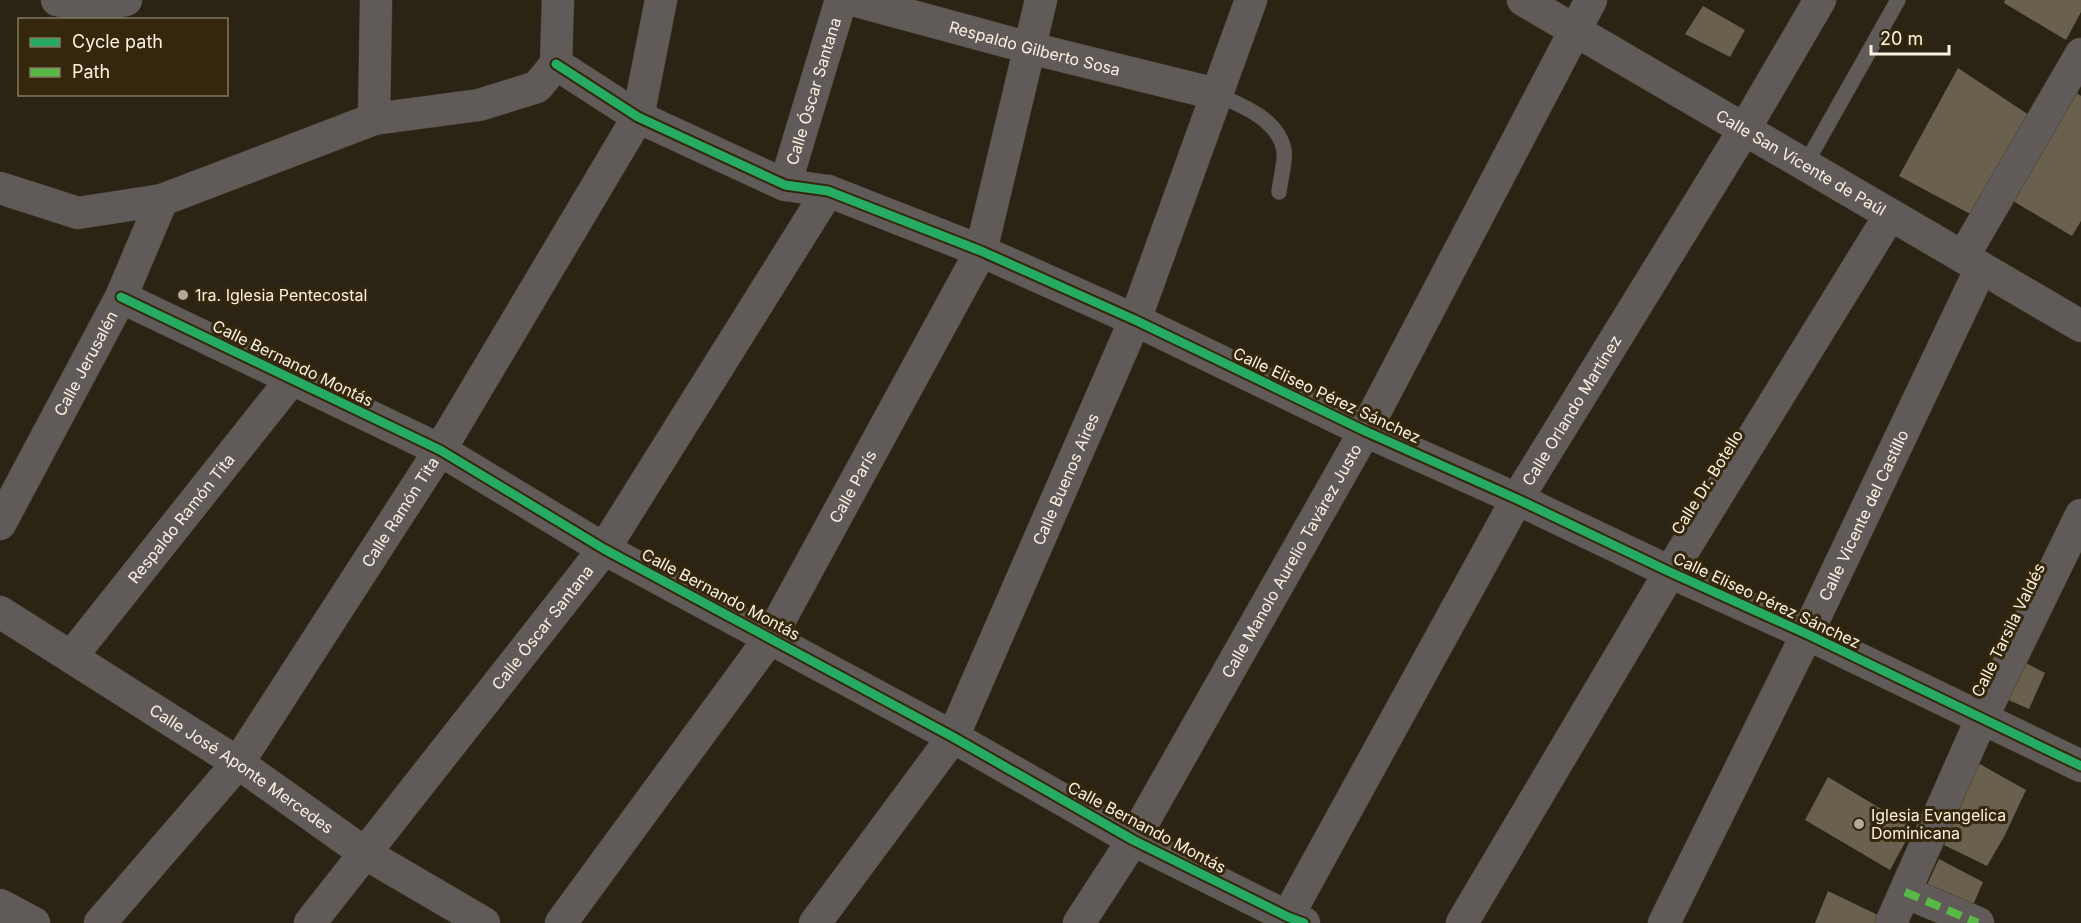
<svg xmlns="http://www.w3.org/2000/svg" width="2081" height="923" font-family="Inter,sans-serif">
	<rect width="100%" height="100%" fill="#2b2415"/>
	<g fill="#69604e">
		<path d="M 2005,0 L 2081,0 L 2081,12 L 2066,40 L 2004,3 Z"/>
		<path d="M 1703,6 L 1745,30 L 1730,57 L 1685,34 Z"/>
		<path d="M 1958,68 L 2029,115 L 1972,215 L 1899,176 Z"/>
		<path d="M 2074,91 L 2081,96 L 2081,221 L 2072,236 L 2013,201 Z"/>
		<path d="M 2024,662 L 2045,673 L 2029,709 L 2004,698 Z"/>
		<path d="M 1978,763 L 2026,790 L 2005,835 L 1987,866 L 1944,845 Z"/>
		<path d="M 1828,777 L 1913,828 L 1890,870 L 1805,820 Z"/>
		<path d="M 1939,859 L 1983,882 L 1970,912 L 1925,889 Z"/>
		<path d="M 1828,891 L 1880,916 L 1877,923 L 1815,923 Z"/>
	</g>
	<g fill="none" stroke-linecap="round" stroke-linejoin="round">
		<defs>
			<g id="service">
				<path d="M 1216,94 C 1241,105 1278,119 1284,150 C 1286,160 1280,181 1279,192"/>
				<path d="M 1805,165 L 1898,0"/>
			</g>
			<g id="minor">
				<path d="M 57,0 L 91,8 L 126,0"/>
				<path id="s1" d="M 853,0 L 1030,48 L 1216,94"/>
				<path id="s2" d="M 1523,0 L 2081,326"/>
				<path d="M 556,64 L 638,117 L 785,185 L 828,191 L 981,251 L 1135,320 L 1365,431 L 1517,499 L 1670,572 L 1807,634 L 2081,766"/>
				<path d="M 374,119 L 376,0"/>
				<path id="s3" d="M 785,185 L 841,0"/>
				<path d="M 0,188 L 78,213 L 162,200 L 374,119 L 479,105 L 537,87 L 556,64 L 558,0"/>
				<path d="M 1963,257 L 2081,54"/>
				<path d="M 121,297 L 440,450 L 604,549 L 953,737 L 1133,840 L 1288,917 L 1304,923"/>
				<path id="s4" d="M 0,524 L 121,297 L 162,200"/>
				<path id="s5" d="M 0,612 L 238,763 L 366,854 L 484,923"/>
				<path id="s6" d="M 71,657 L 292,379"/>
				<path d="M 1905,892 L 1978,923"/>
				<path d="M 0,905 L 34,923"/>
				<path id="s7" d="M 100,923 L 238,763 L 440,450 L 638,117 L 661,0"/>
				<path id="s8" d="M 310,923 L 604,549 L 828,191"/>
				<path id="s9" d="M 561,923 L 770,638 L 981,251 L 1041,0"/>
				<path id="s10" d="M 815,923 L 953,737 L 1135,320 L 1251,0"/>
				<path id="s11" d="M 1079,923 L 1133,840 L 1365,431 L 1591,0"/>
				<path id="s12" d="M 1284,923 L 1517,499 L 1744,130 L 1820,0"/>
				<path d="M 1462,923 L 1670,572 L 1890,215"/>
				<path id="s13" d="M 1664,923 L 1807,634 L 1981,268"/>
				<path d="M 1891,923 L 1981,720 L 2081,515"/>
			</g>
		</defs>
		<use href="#service" stroke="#464033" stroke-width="16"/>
		<use href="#minor" stroke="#464033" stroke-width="33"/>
		<use href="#service" stroke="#605a58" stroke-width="15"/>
		<use href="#minor" stroke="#605a58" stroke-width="32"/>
		<path stroke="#58b947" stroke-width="8" stroke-dasharray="15 8" stroke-linecap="butt" d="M 1905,892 L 1978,923"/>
		<defs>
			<g id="cycleway">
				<path d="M 556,64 L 638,117 L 785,185 L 828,191 L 981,251 L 1135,320 L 1365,431 L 1517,499 L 1670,572 L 1807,634 L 2081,766"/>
				<path d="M 121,297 L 440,450 L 604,549 L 953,737 L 1133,840 L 1288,917 L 1304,923"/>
			</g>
		</defs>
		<use href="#cycleway" stroke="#34270c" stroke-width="13"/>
		<use href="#cycleway" stroke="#26ab63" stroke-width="9"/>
	</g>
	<g fill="#b2a99a" stroke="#34270c" stroke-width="2">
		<circle cx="183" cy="295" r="6"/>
		<circle cx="1859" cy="824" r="6"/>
	</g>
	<g text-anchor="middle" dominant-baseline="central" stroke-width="6" stroke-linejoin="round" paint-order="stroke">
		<g font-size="16" fill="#faf1e1" stroke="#34270c">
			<text stroke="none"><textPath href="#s1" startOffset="188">Respaldo Gilberto Sosa</textPath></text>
			<text stroke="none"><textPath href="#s3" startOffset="98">Calle Óscar Santana</textPath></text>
			<text stroke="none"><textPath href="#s2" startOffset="322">Calle San Vicente de Paúl</textPath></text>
			<text transform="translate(293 363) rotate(26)">Calle Bernando Montás</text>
			<text stroke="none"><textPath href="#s4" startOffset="182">Calle Jerusalén</textPath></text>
			<text transform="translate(1327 395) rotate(25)">Calle Eliseo Pérez Sánchez</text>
			<text stroke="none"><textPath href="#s12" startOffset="588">Calle Orlando Martínez</textPath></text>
			<text stroke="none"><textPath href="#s10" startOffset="513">Calle Buenos Aires</textPath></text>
			<text transform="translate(1707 482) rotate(-58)">Calle Dr. Botello</text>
			<text stroke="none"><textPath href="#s9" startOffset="526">Calle París</textPath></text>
			<text stroke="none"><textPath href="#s7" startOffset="510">Calle Ramón Tita</textPath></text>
			<text stroke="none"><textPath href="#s13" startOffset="454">Calle Vicente del Castillo</textPath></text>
			<text stroke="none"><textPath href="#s6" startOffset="177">Respaldo Ramón Tita</textPath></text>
			<text stroke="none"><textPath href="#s11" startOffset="420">Calle Manolo Aurelio Tavárez Justo</textPath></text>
			<text transform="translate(721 594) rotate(28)">Calle Bernando Montás</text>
			<text transform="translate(1767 600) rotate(25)">Calle Eliseo Pérez Sánchez</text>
			<text stroke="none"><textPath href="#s8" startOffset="376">Calle Óscar Santana</textPath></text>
			<text transform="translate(2008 630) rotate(-64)">Calle Tarsila Valdés</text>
			<text stroke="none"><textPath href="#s5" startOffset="288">Calle José Aponte Mercedes</textPath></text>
			<text transform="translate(1147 827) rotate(28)">Calle Bernando Montás</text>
		</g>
		<g font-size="16" fill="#faf1e1" stroke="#34270c" text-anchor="start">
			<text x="195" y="295">1ra. Iglesia Pentecostal</text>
			<text x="1871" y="815">Iglesia Evangelica<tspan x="1871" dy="18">Dominicana</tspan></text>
		</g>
	</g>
	<rect x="18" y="18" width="210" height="78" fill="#34270c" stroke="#837861" stroke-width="1.5"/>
	<rect x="30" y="38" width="30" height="9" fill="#26ab63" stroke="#837861" stroke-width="1.5"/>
	<text x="72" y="48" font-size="18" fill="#faf1e1">Cycle path</text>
	<rect x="30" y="68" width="30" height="9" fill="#58b947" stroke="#837861" stroke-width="1.5"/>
	<text x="72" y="78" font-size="18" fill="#faf1e1">Path</text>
	<path d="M1871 45v9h78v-9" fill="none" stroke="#faf1e1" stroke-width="3"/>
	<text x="1880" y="45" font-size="18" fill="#faf1e1" stroke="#34270c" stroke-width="4.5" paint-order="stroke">20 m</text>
</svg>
